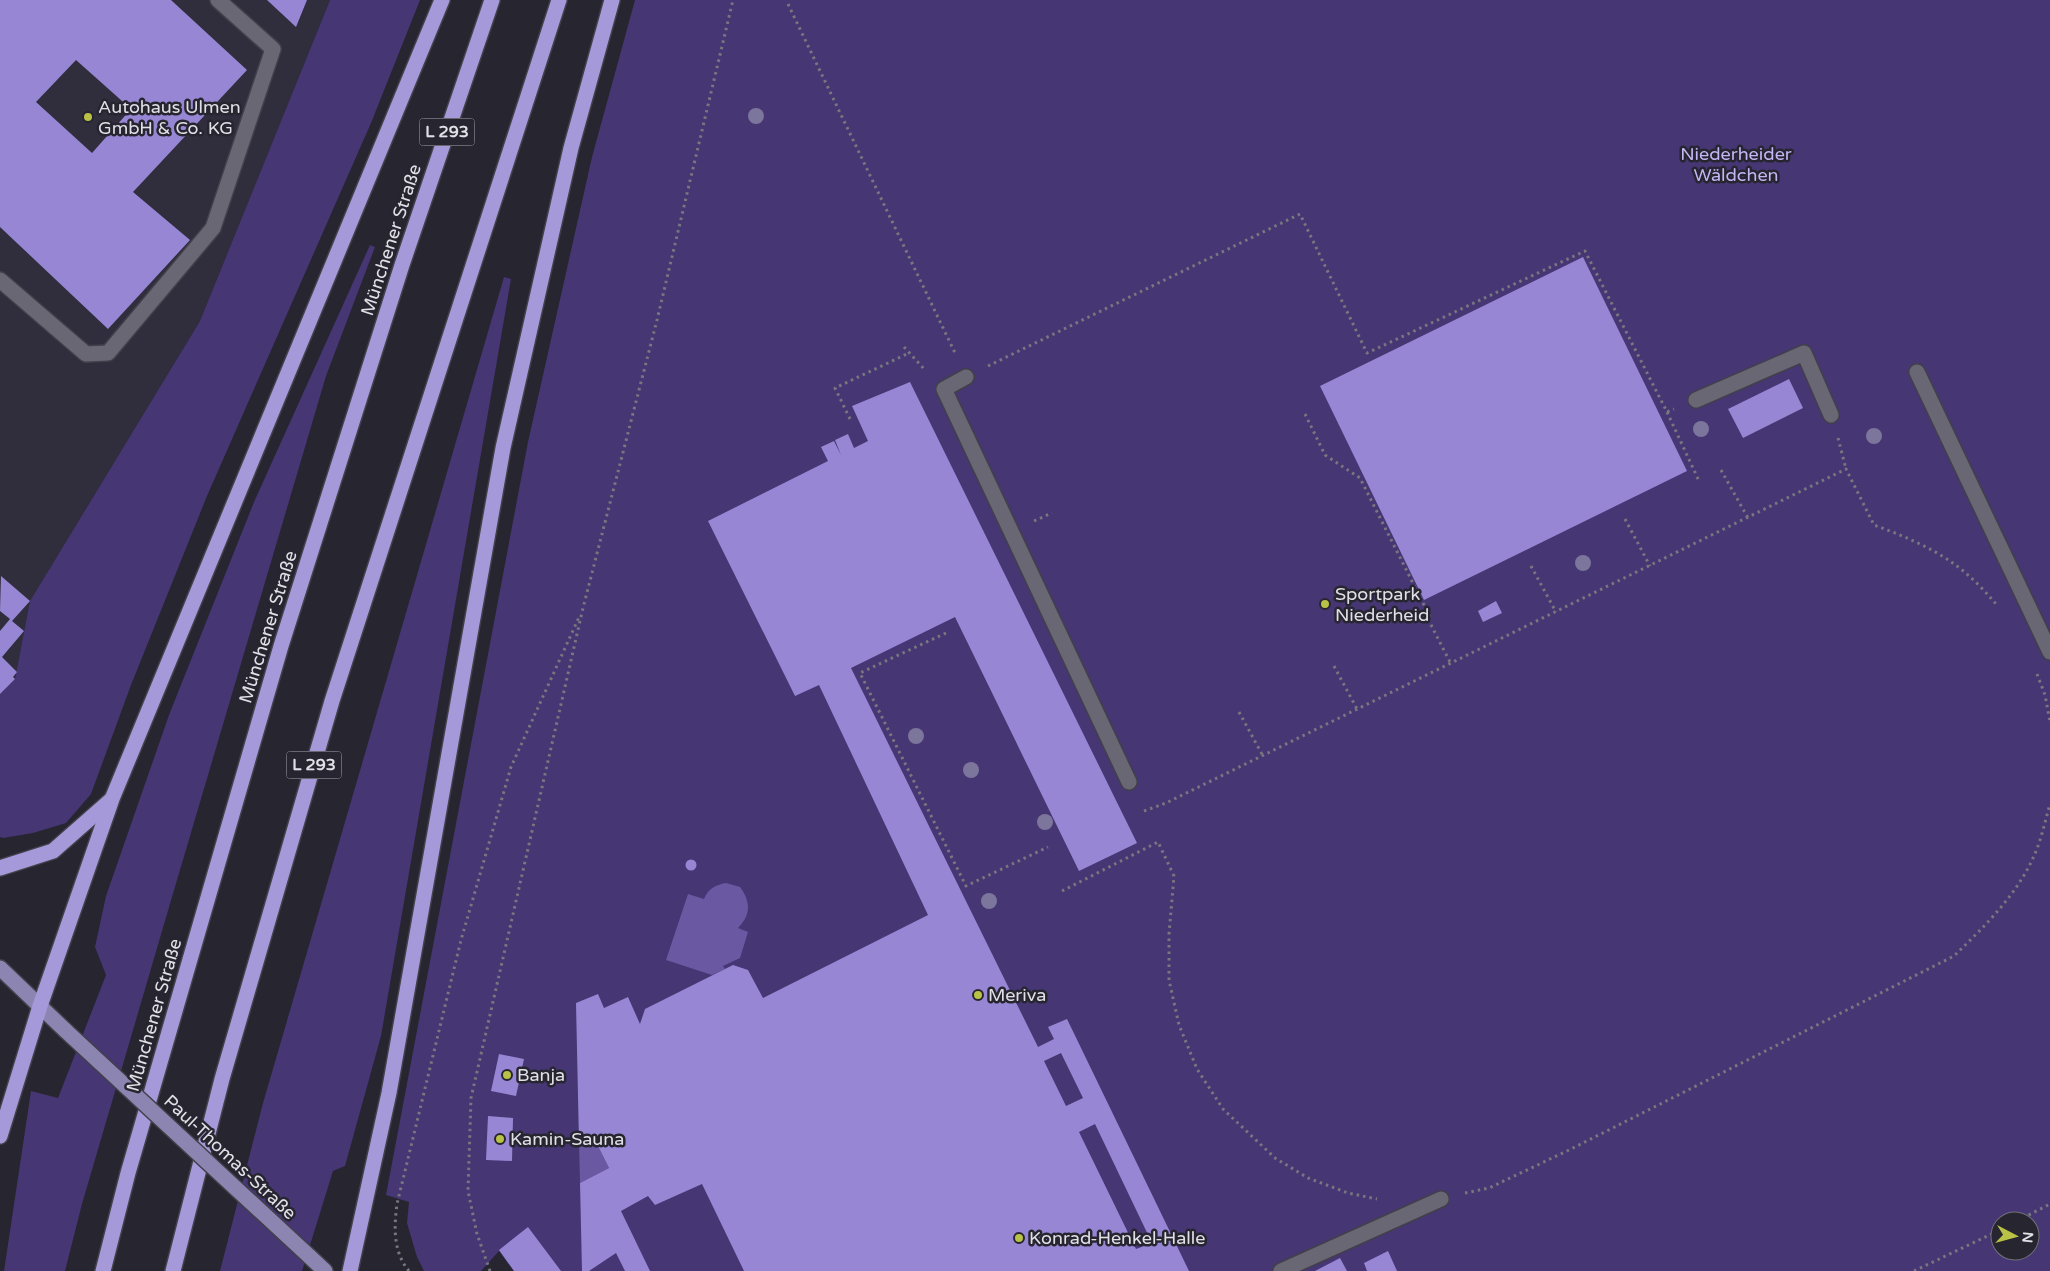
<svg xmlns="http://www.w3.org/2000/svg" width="2050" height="1271" font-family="'Varela Round',sans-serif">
	<rect width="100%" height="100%" fill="#272530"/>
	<path fill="#302d3d" d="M 0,0 L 330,0 L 200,321 L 30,601 L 15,679 L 0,694 Z"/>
	<g fill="#463673" fill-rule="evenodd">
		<path d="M 330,0 L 420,0 L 371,123 L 207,496 L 131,685 L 91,794 L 66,823 L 33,833 L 3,838 L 0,837 L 0,694 L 15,679 L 30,601 L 200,321 Z"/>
		<path d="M 635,0 L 2050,0 L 2050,1271 L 514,1271 L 499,1251 L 481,1271 L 424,1271 L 417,1257 L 407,1223 L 409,1202 L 386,1195 L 528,442 L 592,157 ZM 2000,1221 L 2030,1221 L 2030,1251 L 2000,1251 Z"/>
		<path d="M 370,245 L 375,247 L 326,376 L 172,897 L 82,1204 L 65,1271 L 4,1271 L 31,1091 L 58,1098 L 106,975 L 95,947 L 106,896 L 169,715 L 254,502 Z"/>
		<path d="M 504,277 L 511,279 L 381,1036 L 345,1166 L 333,1171 L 302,1271 L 220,1271 L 263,1103 Z"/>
	</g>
	<g fill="#6a58a3">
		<path d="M 726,883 L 740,887 C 751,902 751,915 738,928 L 748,932 L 740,958 L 723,966 L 725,969 L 712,975 L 666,960 L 688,894 L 704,899 C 708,889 715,885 726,883 Z"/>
		<path d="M 593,1136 L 609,1168 L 580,1183 L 579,1142 Z"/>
	</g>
	<g fill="#9786d4" fill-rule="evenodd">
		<path d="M 0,0 L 171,0 L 247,70 L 133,192 L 190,240 L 108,329 L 0,227 ZM 76,60 L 131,109 L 92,153 L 36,102 Z"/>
		<path d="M 267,0 L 307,0 L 296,27 Z"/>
		<path d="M 1583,257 L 1687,471 L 1424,600 L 1320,386 Z"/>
		<path d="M 1789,379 L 1803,408 L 1743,438 L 1728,409 Z"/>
		<path d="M 910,382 L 1137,843 L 1079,871 L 955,617 L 851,668 L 1038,1047 L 1054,1039 L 1048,1027 L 1067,1019 L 1189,1271 L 744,1271 L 702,1184 L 655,1205 L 648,1196 L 621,1211 L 650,1271 L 625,1271 L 616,1253 L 589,1271 L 582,1271 L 580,1183 L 609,1168 L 593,1136 L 579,1142 L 576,1003 L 598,994 L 604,1008 L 628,997 L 640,1024 L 645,1009 L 733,965 L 748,970 L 763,998 L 928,915 L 819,685 L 795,696 L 708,521 L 828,461 L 821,447 L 834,441 L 841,455 L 835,440 L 848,434 L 854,448 L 868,441 L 852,406 ZM 1061,1053 L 1083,1098 L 1066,1106 L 1044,1061 ZM 1095,1124 L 1152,1243 L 1136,1249 L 1079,1132 Z"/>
		<path d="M 1,576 L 30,601 L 12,621 L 24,631 L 2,657 L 17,672 L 13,677 L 15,679 L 0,694 L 0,631 L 10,619 L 0,611 Z"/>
		<path d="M 1496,601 L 1502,613 L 1483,622 L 1478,611 Z"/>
		<circle cx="691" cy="865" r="5.5"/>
		<path d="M 499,1054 L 524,1059 L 516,1096 L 491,1091 Z"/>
		<path d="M 488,1116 L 513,1118 L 512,1161 L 486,1160 Z"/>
		<path d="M 528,1227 L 561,1271 L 514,1271 L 499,1250 Z"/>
		<path d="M 1388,1251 L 1397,1271 L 1367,1271 L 1364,1263 Z"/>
		<path d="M 1340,1258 L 1347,1271 L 1315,1271 Z"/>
	</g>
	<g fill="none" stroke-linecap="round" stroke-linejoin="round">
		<defs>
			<g id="minor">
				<path d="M 0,280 L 86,354 L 108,353 L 213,228 L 273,49 L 218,0"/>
				<path d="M 1917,372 L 2050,652"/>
				<path d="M 966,377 L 944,389 L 1129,782"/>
				<path d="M 1696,400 L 1804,353 L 1831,415"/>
				<path d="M 1281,1271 L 1441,1199"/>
			</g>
			<g id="major">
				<path d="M 0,968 L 66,1031"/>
				<path d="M 309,1256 L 325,1271"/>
			</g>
			<g id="highway">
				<path d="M 0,868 L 53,851 L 111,800"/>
				<path d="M 0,1136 L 40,1006 L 112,799 L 442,0"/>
				<path d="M 103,1271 L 128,1173 L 281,646 L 402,265 L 492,0"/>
				<path d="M 173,1271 L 222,1079 L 332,701 L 559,0"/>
				<path d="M 350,1271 L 389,1093 L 503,448 L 571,148 L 612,0"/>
			</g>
		</defs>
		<use href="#minor" stroke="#42404a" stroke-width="18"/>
		<use href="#major" stroke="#42404a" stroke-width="18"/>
		<use href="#highway" stroke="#42404a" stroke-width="18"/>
		<g stroke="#787780" stroke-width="3" stroke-dasharray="2.5 4" stroke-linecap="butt">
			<path d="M 788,4 L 956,355"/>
			<path d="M 904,347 L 926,371"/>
			<path d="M 988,366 L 1300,214 L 1367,353 L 1585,251 L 1667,412 L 1674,409"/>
			<path d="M 1667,412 L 1699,481"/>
			<path d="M 1305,414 L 1325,455 L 1360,478 L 1430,617"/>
			<path d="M 850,419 L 835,388 L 909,353"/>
			<path d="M 1838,438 L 1846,469"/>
			<path d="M 1721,470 L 1748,518"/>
			<path d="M 1625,519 L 1650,566"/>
			<path d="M 1034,521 L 1052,513"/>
			<path d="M 1531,566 L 1556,612"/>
			<path d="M 1428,619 L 1451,664"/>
			<path d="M 946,633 L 860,673 L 966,886 L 1048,847"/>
			<path d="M 1334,666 L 1357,709"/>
			<path d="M 2037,674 L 2045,695 L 2050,722"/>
			<path d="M 1239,712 L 1263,756"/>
			<path d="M 1144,811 L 1166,803 L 1846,469 L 1874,525 C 1901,535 1931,547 1954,564 C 1970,575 1984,590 1996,604"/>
			<path d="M 1062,891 L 1158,842 L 1174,876 L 1169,934 L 1169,980 L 1179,1025 L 1197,1069 L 1223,1109 L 1275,1158 L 1308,1178 L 1348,1193 L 1377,1199"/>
			<path d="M 1465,1193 L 1489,1188 L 1567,1151 L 1954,956 C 1987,924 2022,890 2038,846 C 2043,832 2046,818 2050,804"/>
			<path d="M 2017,1221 L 2050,1204"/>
			<path d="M 409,1271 C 393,1252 394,1228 397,1204 L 461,940 L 511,767 L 580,615"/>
			<path d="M 490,1271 L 477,1234 L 468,1191 L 471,1098 L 583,608 L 657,320 L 733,0"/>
			<path d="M 1914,1271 L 2000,1230"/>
		</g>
		<use href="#minor" stroke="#696774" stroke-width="15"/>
		<use href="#major" stroke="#8d85b1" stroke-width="15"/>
		<use href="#highway" stroke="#a599d9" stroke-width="15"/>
		<defs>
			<path id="major-bridge" d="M 66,1031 L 309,1256"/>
		</defs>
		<use href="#major-bridge" stroke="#42404a" stroke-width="18" stroke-linecap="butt"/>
		<use href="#major-bridge" stroke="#8d85b1" stroke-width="15"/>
	</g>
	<g fill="#7c759c">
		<circle cx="756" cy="116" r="8"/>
		<circle cx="1701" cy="429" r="8"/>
		<circle cx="1874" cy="436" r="8"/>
		<circle cx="1583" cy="563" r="8"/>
		<circle cx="916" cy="736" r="8"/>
		<circle cx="971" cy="770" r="8"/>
		<circle cx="1045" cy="822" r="8"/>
		<circle cx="989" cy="901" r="8"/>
	</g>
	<g fill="#b9c146" stroke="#272530" stroke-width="2">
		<circle cx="88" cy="117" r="5"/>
		<circle cx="1325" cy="604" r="5"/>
		<circle cx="978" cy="995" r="5"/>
		<circle cx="507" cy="1075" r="5"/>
		<circle cx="500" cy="1139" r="5"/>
		<circle cx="1019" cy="1238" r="5"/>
	</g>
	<g text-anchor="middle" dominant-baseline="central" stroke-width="5" stroke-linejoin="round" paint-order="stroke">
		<g fill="#272530" stroke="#a9a8b0" stroke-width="1">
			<rect x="419.5" y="118.5" width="55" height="27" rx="4"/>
			<rect x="286.5" y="751.5" width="55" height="27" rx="4"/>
		</g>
		<g font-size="16" font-weight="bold" fill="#e1e0e7">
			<text x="447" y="132">L 293</text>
			<text x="314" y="765">L 293</text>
		</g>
		<g font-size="18" fill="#e1e0e7" stroke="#272530" text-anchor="start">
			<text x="98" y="107">Autohaus Ulmen<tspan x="98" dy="21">GmbH &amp; Co. KG</tspan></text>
			<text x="1335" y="594">Sportpark<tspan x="1335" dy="21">Niederheid</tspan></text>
			<text x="988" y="995">Meriva</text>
			<text x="517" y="1075">Banja</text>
			<text x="510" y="1139">Kamin-Sauna</text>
			<text x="1029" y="1238">Konrad-Henkel-Halle</text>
		</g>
		<g font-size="18" fill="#c2b6f4" stroke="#272530">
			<text x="1736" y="154">Niederheider<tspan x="1736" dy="21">Wäldchen</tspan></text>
		</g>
		<g font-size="18" fill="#e1e0e7" stroke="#272530">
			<text transform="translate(391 240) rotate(-72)">Münchener Straße</text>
			<text transform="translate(268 627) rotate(-73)">Münchener Straße</text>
			<text transform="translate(154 1015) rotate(-74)">Münchener Straße</text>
			<text transform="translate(230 1157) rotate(43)">Paul-Thomas-Straße</text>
		</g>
	</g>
	<g transform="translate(2015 1236) rotate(96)"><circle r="24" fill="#272530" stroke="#717079"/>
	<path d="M0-4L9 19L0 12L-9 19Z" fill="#b9c146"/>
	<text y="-8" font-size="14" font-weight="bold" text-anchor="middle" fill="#e1e0e7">N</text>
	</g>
</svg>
